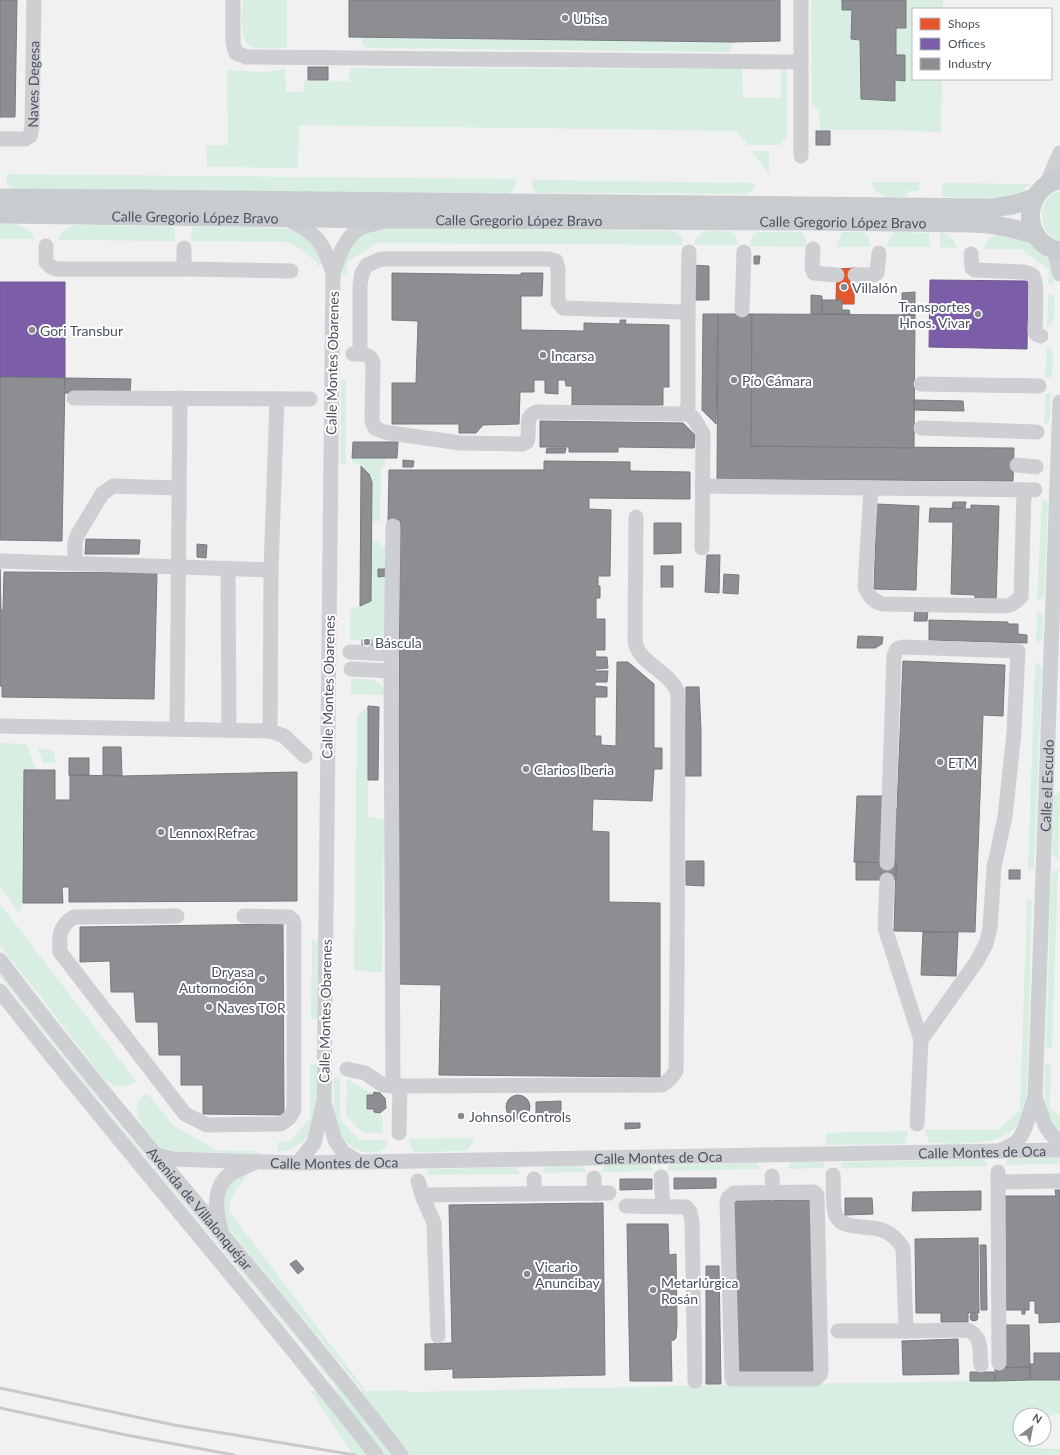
<svg xmlns="http://www.w3.org/2000/svg" width="1060" height="1455" font-family="Lato,sans-serif">
	<rect width="100%" height="100%" fill="#f2f1f1"/>
	<g fill="#d8eee2">
		<path d="M 243,0 L 287,0 L 287,48 C 277,48 265,49 255,48 C 238,45 242,12 243,0 Z"/>
		<path d="M 811,0 L 943,0 L 943,9 L 913,9 L 913,79 L 942,79 L 941,132 L 887,130 L 820,130 L 819,112 L 812,104 Z"/>
		<path d="M 361,37 L 732,42 L 730,52 L 367,48 L 363,45 Z"/>
		<path d="M 350,68 L 742,69 L 743,98 L 781,98 L 781,72 L 785,68 L 787,74 L 787,131 L 786,137 L 780,145 L 748,145 L 736,131 L 299,125 L 298,168 L 207,167 L 206,145 L 228,145 L 227,70 L 265,72 L 285,69 L 286,92 L 303,92 L 304,81 L 349,81 Z"/>
		<path d="M 751,151 L 769,151 L 769,173 Z"/>
		<path d="M 7,174 L 516,179 C 517,186 515,189 509,194 L 17,189 L 10,187 L 6,184 Z"/>
		<path d="M 532,180 L 755,183 L 754,190 L 746,194 L 537,193 L 532,188 Z"/>
		<path d="M 871,182 L 920,182 L 919,191 L 908,191 L 907,197 C 891,197 878,200 871,182 Z"/>
		<path d="M 942,183 L 1032,184 L 1019,192 L 1004,198 L 942,197 Z"/>
		<path d="M 1060,191 L 1060,240 C 1036,234 1036,197 1060,191 Z"/>
		<path d="M 0,224 C 15,224 28,224 35,239 L 0,239 Z"/>
		<path d="M 76,225 L 171,226 L 175,229 L 175,241 L 58,240 C 62,231 66,227 76,225 Z"/>
		<path d="M 196,226 L 290,228 L 314,243 L 322,264 L 317,266 L 317,262 L 290,242 L 191,241 L 192,228 Z"/>
		<path d="M 390,228 L 675,231 C 681,234 683,239 683,245 L 376,243 L 348,262 L 347,275 L 341,275 C 342,254 354,236 374,229 C 379,228 385,228 390,228 Z"/>
		<path d="M 705,231 C 719,231 737,227 738,245 L 694,245 C 696,238 699,234 705,231 Z"/>
		<path d="M 757,232 L 802,232 L 806,238 L 806,247 L 750,246 L 752,235 Z"/>
		<path d="M 842,232 L 864,232 L 869,238 L 871,247 L 838,247 L 838,241 Z"/>
		<path d="M 894,232 L 929,233 L 930,247 L 886,247 L 889,239 Z"/>
		<path d="M 940,233 C 949,233 954,239 957,248 L 940,247 Z"/>
		<path d="M 997,234 L 1019,235 L 1048,251 L 1054,278 L 1054,285 L 1048,284 L 1049,270 L 1021,249 L 983,249 L 987,240 Z"/>
		<path d="M 1048,294 L 1054,295 C 1054,305 1058,321 1047,327 Z"/>
		<path d="M 1047,347 L 1050,348 L 1053,352 L 1052,377 L 1045,378 Z"/>
		<path d="M 341,379 L 346,380 L 346,464 L 341,464 L 340,461 Z"/>
		<path d="M 1051,393 L 1050,421 L 1044,425 L 1045,394 Z"/>
		<path d="M 352,458 L 385,458 L 385,466 L 381,466 L 380,521 L 371,521 C 371,508 375,479 367,470 C 363,466 357,464 352,462 Z"/>
		<path d="M 1042,498 L 1048,502 L 1044,598 L 1037,600 Z"/>
		<path d="M 371,538 L 387,549 L 386,569 L 378,569 L 378,576 L 386,576 L 384,640 L 350,640 L 350,610 L 371,601 Z"/>
		<path d="M 1037,611 L 1043,614 L 1043,639 L 1038,644 L 1036,644 Z"/>
		<path d="M 1035,663 L 1038,663 L 1042,667 L 1034,867 L 1028,871 Z"/>
		<path d="M 351,679 C 366,680 381,675 385,695 L 351,694 Z"/>
		<path d="M 368,706 L 368,817 L 384,819 L 382,972 L 354,971 L 357,717 Z"/>
		<path d="M 0,743 L 27,744 L 36,770 L 24,771 L 23,903 L 19,912 L 0,887 Z"/>
		<path d="M 38,749 L 54,750 L 55,763 L 43,763 Z"/>
		<path d="M 1060,792 L 1058,859 L 1052,854 L 1054,795 Z"/>
		<path d="M 1058,870 L 1052,1049 L 1046,1048 L 1051,875 L 1054,871 Z"/>
		<path d="M 1027,899 L 1030,900 L 1032,903 L 1027,1090 C 1026,1100 1025,1111 1020,1120 C 1006,1149 956,1143 929,1143 L 925,1130 L 998,1130 L 1020,1110 Z"/>
		<path d="M 0,904 L 136,1081 C 124,1089 116,1088 105,1080 L 0,945 Z"/>
		<path d="M 312,939 L 318,942 L 317,1019 L 311,1019 Z"/>
		<path d="M 0,973 L 110,1114 L 310,1351 L 341,1391 L 363,1391 L 228,1228 L 221,1207 L 227,1187 L 237,1177 L 249,1173 C 240,1185 229,1195 229,1211 L 366,1391 L 407,1390 L 408,1392 L 722,1385 L 1060,1380 L 1060,1413 L 1044,1418 L 1044,1415 L 1020,1415 L 1020,1439 L 1027,1439 L 1027,1441 L 1033,1448 L 1060,1449 L 1060,1455 L 353,1455 L 311,1391 L 338,1390 L 302,1345 L 112,1118 L 0,976 Z"/>
		<path d="M 1045,1063 L 1051,1064 L 1050,1108 L 1060,1117 L 1060,1134 C 1041,1116 1045,1088 1045,1063 Z"/>
		<path d="M 310,1064 L 317,1064 C 316,1086 319,1128 302,1143 C 295,1148 287,1150 278,1152 L 278,1142 L 290,1141 L 310,1119 Z"/>
		<path d="M 334,1077 L 340,1077 L 340,1120 L 360,1140 L 388,1140 L 385,1149 C 378,1153 370,1154 361,1151 C 330,1140 334,1104 334,1077 Z"/>
		<path d="M 347,1079 L 368,1092 L 374,1092 L 367,1109 L 374,1109 L 374,1112 L 382,1115 L 383,1133 L 363,1133 L 346,1116 Z"/>
		<path d="M 147,1093 L 174,1126 L 216,1150 L 258,1151 L 259,1154 L 174,1151 L 160,1147 L 141,1124 L 136,1108 L 140,1099 Z"/>
		<path d="M 908,1131 L 905,1144 L 826,1145 L 826,1133 Z"/>
		<path d="M 474,1138 L 470,1147 L 466,1151 L 414,1152 L 408,1139 Z"/>
		<path d="M 1060,1158 L 1060,1164 L 1005,1165 L 1008,1159 Z"/>
		<path d="M 984,1159 L 989,1166 L 841,1168 L 842,1162 Z"/>
		<path d="M 790,1162 L 823,1162 L 825,1168 L 788,1169 Z"/>
		<path d="M 756,1163 L 761,1169 L 667,1171 L 669,1165 Z"/>
		<path d="M 605,1165 L 650,1165 L 653,1171 L 601,1172 Z"/>
		<path d="M 547,1166 L 582,1166 L 587,1172 L 542,1173 Z"/>
		<path d="M 517,1167 L 521,1174 L 427,1175 L 429,1169 Z"/>
	</g>
	<path fill="#e4572e" stroke="#b6563c" d="M 855,268 L 854,304 L 842,304 L 842,300 L 836,300 L 837,269 Z"/>
	<g fill="#7b5ea7" stroke="#6c5a90">
		<path d="M 930,280 L 1028,281 L 1027,349 L 929,347 Z"/>
		<path d="M 0,282 L 65,282 L 65,378 L 0,377 Z"/>
	</g>
	<g fill="#8d8d92" stroke="#797b82">
		<path d="M 0,0 L 17,0 L 15,117 L 0,117 Z"/>
		<path d="M 349,0 L 780,0 L 780,41 L 732,42 L 349,37 Z"/>
		<path d="M 842,0 L 906,0 L 906,28 L 896,28 L 896,55 L 905,55 L 905,81 L 895,80 L 895,101 L 861,99 L 860,40 L 851,39 L 852,10 L 842,10 Z"/>
		<rect x="308" y="67" width="20" height="13"/>
		<rect x="816" y="131" width="14" height="14"/>
		<path d="M 754,256 L 760,256 L 759,264 L 754,264 Z"/>
		<path d="M 690,265 L 709,266 L 709,300 L 689,300 Z"/>
		<path d="M 392,273 L 521,275 L 521,273 L 543,273 L 542,296 L 521,296 L 521,330 L 584,331 L 584,323 L 620,324 L 620,320 L 626,320 L 625,324 L 669,325 L 669,387 L 663,387 L 663,405 L 572,405 L 572,386 L 566,386 L 565,380 L 558,380 L 558,394 L 545,393 L 545,380 L 534,380 L 534,392 L 520,392 L 519,424 L 483,425 L 476,433 L 459,433 L 459,424 L 392,424 L 392,383 L 416,383 L 418,321 L 392,320 Z"/>
		<path d="M 915,292 L 915,315 L 902,315 L 902,293 Z"/>
		<path d="M 811,295 L 822,296 L 822,314 L 811,314 Z"/>
		<path d="M 822,300 L 842,300 L 842,310 L 849,310 L 850,314 L 822,314 Z"/>
		<path d="M 703,314 L 718,314 L 716,424 L 702,410 Z"/>
		<path d="M 718,314 L 752,314 L 751,446 L 1014,448 L 1013,481 L 717,479 Z"/>
		<path d="M 752,314 L 915,315 L 914,448 L 751,446 Z"/>
		<path d="M 0,377 L 65,378 L 62,541 L 0,540 Z"/>
		<path d="M 65,378 L 131,379 L 130,393 L 64,393 Z"/>
		<path d="M 914,400 L 963,401 L 964,411 L 914,410 Z"/>
		<path d="M 540,421 L 683,423 L 695,435 L 694,448 L 618,447 L 618,452 L 569,452 L 569,447 L 540,447 Z"/>
		<path d="M 353,442 L 398,442 L 397,458 L 352,458 Z"/>
		<path d="M 547,448 L 566,448 L 565,453 L 546,453 Z"/>
		<path d="M 403,460 L 414,461 L 413,467 L 403,467 Z"/>
		<path d="M 544,461 L 630,462 L 630,471 L 690,472 L 690,499 L 589,498 L 589,509 L 611,510 L 610,576 L 598,576 L 598,586 L 600,586 L 600,598 L 596,598 L 596,619 L 605,619 L 605,650 L 595,650 L 596,657 L 607,657 L 608,668 L 595,669 L 595,671 L 608,671 L 607,682 L 595,682 L 595,686 L 607,687 L 607,697 L 595,697 L 595,736 L 601,736 L 601,745 L 616,746 L 617,662 L 628,662 L 654,684 L 654,748 L 662,748 L 662,769 L 654,769 L 652,801 L 593,799 L 592,831 L 609,832 L 609,902 L 660,903 L 660,1077 L 439,1075 L 441,985 L 398,984 L 400,520 L 388,521 L 389,470 L 544,470 Z"/>
		<path d="M 361,466 L 369,474 L 372,482 L 371,601 L 360,606 Z"/>
		<path d="M 953,502 L 966,502 L 965,508 L 952,508 Z"/>
		<path d="M 877,504 L 919,506 L 916,590 L 874,589 Z"/>
		<path d="M 971,505 L 999,506 L 996,603 L 975,601 L 975,595 L 951,594 L 953,522 L 929,522 L 930,508 L 971,509 Z"/>
		<path d="M 654,523 L 681,523 L 681,553 L 654,554 Z"/>
		<path d="M 86,539 L 140,540 L 139,554 L 85,554 Z"/>
		<path d="M 197,544 L 207,545 L 206,558 L 197,557 Z"/>
		<path d="M 707,555 L 720,555 L 719,593 L 705,592 Z"/>
		<rect x="661" y="566" width="12" height="21"/>
		<path d="M 0,569 L 1,610 L 3,610 L 4,572 L 157,573 L 154,699 L 2,697 L 2,686 L 0,686 Z"/>
		<path d="M 378,569 L 386,569 L 386,576 L 378,577 Z"/>
		<path d="M 724,574 L 739,575 L 738,594 L 723,593 Z"/>
		<path d="M 915,609 L 928,610 L 927,621 L 914,621 Z"/>
		<path d="M 929,620 L 1008,622 L 1008,624 L 1018,624 L 1018,634 L 1027,635 L 1027,643 L 929,640 Z"/>
		<path d="M 858,636 L 883,637 L 882,644 L 875,648 L 857,648 Z"/>
		<path d="M 362,640 L 372,640 L 372,648 L 362,647 Z"/>
		<path d="M 903,661 L 1005,665 L 1003,716 L 983,715 L 975,932 L 894,931 L 896,863 L 892,863 L 892,809 L 897,809 Z"/>
		<path d="M 686,687 L 699,687 L 701,730 L 701,776 L 685,776 Z"/>
		<path d="M 368,706 L 379,707 L 378,780 L 368,780 Z"/>
		<path d="M 103,747 L 121,747 L 122,776 L 103,775 Z"/>
		<rect x="69" y="758" width="20" height="17"/>
		<path d="M 24,770 L 55,770 L 55,800 L 70,800 L 70,775 L 122,776 L 297,772 L 297,901 L 69,902 L 69,887 L 62,887 L 63,903 L 23,903 Z"/>
		<path d="M 857,796 L 883,796 L 883,863 L 854,862 Z"/>
		<path d="M 686,861 L 704,861 L 704,886 L 686,885 Z"/>
		<path d="M 856,862 L 896,863 L 896,880 L 856,880 Z"/>
		<rect x="1009" y="870" width="11" height="9"/>
		<path d="M 283,924 L 284,1115 L 203,1114 L 203,1085 L 181,1085 L 181,1055 L 159,1055 L 158,1022 L 136,1022 L 134,992 L 111,992 L 110,961 L 80,962 L 80,927 Z"/>
		<path d="M 923,932 L 958,932 L 956,976 L 921,975 Z"/>
		<path d="M 374,1092 L 380,1093 L 385,1098 L 386,1108 L 380,1113 L 374,1112 L 374,1109 L 367,1109 L 367,1095 L 373,1095 Z"/>
		<circle cx="518" cy="1107" r="12"/>
		<path d="M 561,1101 L 561,1118 L 536,1119 L 536,1102 Z"/>
		<path d="M 625,1123 L 640,1123 L 640,1128 L 625,1129 Z"/>
		<path d="M 674,1178 L 716,1178 L 716,1188 L 674,1189 Z"/>
		<path d="M 620,1179 L 652,1179 L 652,1189 L 620,1190 Z"/>
		<path d="M 1055,1190 L 1060,1190 L 1060,1322 L 1039,1323 L 1039,1314 L 1035,1313 L 1035,1301 L 1029,1301 L 1029,1310 L 1025,1310 L 1025,1314 L 1022,1314 L 1022,1310 L 1005,1310 L 1003,1196 L 1056,1196 Z"/>
		<path d="M 981,1191 L 981,1210 L 912,1211 L 913,1192 Z"/>
		<path d="M 845,1198 L 872,1198 L 873,1214 L 845,1215 Z"/>
		<path d="M 812,1200 L 814,1375 L 735,1376 L 732,1201 Z"/>
		<path d="M 603,1203 L 605,1375 L 453,1378 L 453,1369 L 425,1370 L 425,1344 L 452,1343 L 449,1205 Z"/>
		<path d="M 627,1224 L 668,1224 L 669,1255 L 676,1254 L 677,1325 L 676,1338 L 674,1340 L 671,1341 L 672,1381 L 630,1381 Z"/>
		<path d="M 978,1238 L 979,1313 L 968,1313 L 968,1322 L 941,1322 L 941,1313 L 916,1313 L 915,1239 Z"/>
		<path d="M 980,1245 L 986,1245 L 987,1310 L 981,1310 Z"/>
		<path d="M 296,1260 L 304,1269 L 298,1274 L 290,1264 Z"/>
		<path d="M 706,1266 L 719,1266 L 721,1384 L 706,1384 Z"/>
		<circle cx="974" cy="1317" r="4"/>
		<path d="M 1002,1325 L 1029,1325 L 1030,1367 L 1003,1368 Z"/>
		<path d="M 958,1339 L 959,1374 L 903,1375 L 902,1341 Z"/>
		<path d="M 1034,1353 L 1060,1353 L 1060,1380 L 1030,1380 L 1030,1364 L 1034,1364 Z"/>
		<path d="M 1030,1367 L 1030,1380 L 995,1381 L 995,1368 Z"/>
		<path d="M 970,1372 L 994,1372 L 995,1381 L 970,1381 Z"/>
	</g>
	<g fill="none" stroke-linecap="round" stroke-linejoin="round">
		<g stroke="#cdcfd2" stroke-width="15">
			<path d="M 233,0 L 233,43 L 236,53 L 246,57 L 801,62"/>
			<path id="s1" d="M 0,139 L 25,139 L 30,136 L 32,127 L 34,0"/>
			<path d="M 801,156 L 801,0"/>
			<path d="M 1046,185 L 1060,153"/>
			<path d="M 286,218 C 318,236 321,237 333,273 L 324,1101 L 314,1143 L 298,1163"/>
			<path d="M 46,246 L 46,262 L 50,266 L 56,269 L 184,269 L 291,271"/>
			<path d="M 184,248 L 184,269"/>
			<path d="M 813,249 L 812,268 L 814,273 L 837,275"/>
			<path d="M 1054,250 L 1060,274"/>
			<path d="M 971,254 L 972,268 L 975,270 L 1024,272 C 1027,273 1031,274 1033,276 C 1038,282 1035,321 1035,331 L 1036,334 L 1041,336"/>
			<path d="M 333,273 C 339,256 345,235 363,227 C 368,225 375,224 381,222"/>
			<path d="M 855,275 L 874,275 L 877,273 L 879,253"/>
			<path d="M 742,310 L 744,252"/>
			<path d="M 688,316 L 689,252"/>
			<path d="M 353,354 C 362,354 369,353 373,362 L 372,421 L 375,428 L 384,432 L 460,443 L 522,444 L 527,442 C 531,430 523,416 537,412 L 683,414 L 686,410 L 688,406 L 688,316 L 682,312 L 563,308 L 558,302 L 558,269 L 556,261 L 549,259 L 381,259 L 367,265 L 362,273 L 360,285 L 360,354"/>
			<path d="M 921,384 L 1039,386"/>
			<path d="M 74,398 L 310,399"/>
			<path d="M 686,410 L 695,420 L 703,434 L 702,548"/>
			<path d="M 921,428 L 1037,432"/>
			<path d="M 1017,465 L 1036,467"/>
			<path d="M 702,486 L 1035,490"/>
			<path d="M 871,488 L 865,587 C 869,596 873,601 882,604 L 1006,606 L 1012,604 L 1021,597 L 1024,490"/>
			<path d="M 0,561 L 271,570"/>
			<path d="M 75,563 L 75,542 L 78,534 L 102,494 L 113,486 L 179,488"/>
			<path d="M 228,568 L 229,730"/>
			<path d="M 350,652 L 391,654"/>
			<path d="M 391,671 L 393,526"/>
			<path d="M 0,726 L 270,731 L 284,736 L 305,756"/>
			<path d="M 177,729 L 180,398"/>
			<path d="M 270,731 L 271,570 L 277,399"/>
			<path d="M 887,863 L 894,655 L 897,649 L 903,647 L 1018,651 L 1014,732 L 1005,817 L 994,867 L 990,928 L 986,944 L 977,961 L 921,1040 L 917,1124"/>
			<path d="M 887,880 L 885,928 L 921,1040"/>
			<path d="M 177,916 L 74,917 C 59,926 59,936 60,952 L 185,1114 L 207,1125 L 281,1124 L 289,1118 L 294,1110 L 294,925 L 293,920 L 289,917 L 244,916"/>
			<path id="s2" d="M 0,960 C 128,1130 272,1286 401,1455"/>
			<path d="M 0,991 C 122,1148 255,1298 376,1455"/>
			<path d="M 347,1069 L 365,1073 L 383,1085 L 393,1086 L 391,671 L 351,669"/>
			<path d="M 393,1086 L 662,1085 L 670,1079 L 676,1071 L 677,971 L 678,693 C 670,671 640,665 635,642 L 636,517"/>
			<path d="M 1035,1097 L 1045,1125 L 1051,1134 L 1060,1143"/>
			<path d="M 325,1106 L 335,1140 L 343,1152 L 359,1162"/>
			<path d="M 399,1133 L 400,1086"/>
			<path id="s3" d="M 1001,1150 C 1005,1148 1011,1146 1015,1143 C 1026,1135 1030,1109 1035,1097 L 1060,402"/>
			<path id="s4" d="M 154,1154 L 173,1159 L 298,1163 L 1060,1150"/>
			<path d="M 998,1172 L 999,1363"/>
			<path d="M 833,1175 C 834,1184 832,1208 836,1216 C 842,1230 869,1225 882,1230 C 891,1233 898,1240 903,1248 L 906,1331 L 838,1331"/>
			<path d="M 772,1176 L 773,1193"/>
			<path d="M 661,1177 L 663,1206"/>
			<path d="M 594,1178 L 595,1194"/>
			<path d="M 534,1179 L 535,1194"/>
			<path d="M 418,1181 L 422,1195 L 434,1223 L 438,1336"/>
			<path d="M 998,1182 L 1060,1181"/>
			<path d="M 814,1192 L 817,1195 L 821,1370 L 820,1375 L 815,1379 L 732,1379 L 727,1203 L 728,1198 L 734,1193 Z"/>
			<path d="M 422,1195 L 609,1193"/>
			<path d="M 626,1206 L 686,1207 L 690,1212 L 692,1221 L 695,1381"/>
			<path d="M 221,1230 C 215,1210 212,1185 233,1172 C 240,1169 247,1166 254,1163"/>
			<path d="M 906,1331 L 968,1330 C 983,1338 979,1349 981,1365"/>
		</g>
		<g stroke="#c9cccf" stroke-width="19">
			<path d="M 1060,179 C 1021,189 1020,243 1060,251"/>
			<path d="M 0,198 L 140,199 L 992,208 L 1012,205 L 1034,198"/>
			<path id="s5" d="M 0,214 L 391,219 L 813,221 L 970,223 C 993,223 1014,228 1036,235"/>
		</g>
		<g stroke="#c8c9cb" stroke-width="3">
			<path d="M 0,1388 L 174,1425 L 355,1455"/>
			<path d="M 0,1408 L 126,1435 L 234,1455"/>
		</g>
	</g>
	<g fill="#858a90" stroke="#fff" stroke-width="1.5">
		<circle cx="565" cy="18" r="4"/>
		<circle cx="844" cy="287" r="4"/>
		<circle cx="978" cy="314" r="4"/>
		<circle cx="32" cy="330" r="4"/>
		<circle cx="543" cy="355" r="4"/>
		<circle cx="734" cy="380" r="4"/>
		<circle cx="367" cy="642" r="4"/>
		<circle cx="940" cy="762" r="4"/>
		<circle cx="526" cy="769" r="4"/>
		<circle cx="161" cy="832" r="4"/>
		<circle cx="262" cy="979" r="4"/>
		<circle cx="209" cy="1007" r="4"/>
		<circle cx="461" cy="1116" r="4"/>
		<circle cx="527" cy="1274" r="4"/>
		<circle cx="653" cy="1290" r="4"/>
	</g>
	<g text-anchor="middle" dominant-baseline="central" stroke-width="4" stroke-linejoin="round" paint-order="stroke">
		<g font-size="14" fill="#4a525c" stroke="#fff" text-anchor="start">
			<text x="573" y="18">Ubisa</text>
			<text x="852" y="287">Villalón</text>
			<text x="970" y="306" text-anchor="end">Transportes<tspan x="970" dy="16">Hnos. Vivar</tspan></text>
			<text x="40" y="330">Gori Transbur</text>
			<text x="551" y="355">Incarsa</text>
			<text x="742" y="380">Pío Cámara</text>
			<text x="375" y="642">Báscula</text>
			<text x="948" y="762">ETM</text>
			<text x="534" y="769">Clarios Iberia</text>
			<text x="169" y="832">Lennox Refrac</text>
			<text x="254" y="971" text-anchor="end">Dryasa<tspan x="254" dy="16">Automoción</tspan></text>
			<text x="217" y="1007">Naves TOR</text>
			<text x="469" y="1116">Johnsol Controls</text>
			<text x="535" y="1266">Vicario<tspan x="535" dy="16">Anuncibay</tspan></text>
			<text x="661" y="1282">Metarlúrgica<tspan x="661" dy="16">Rosán</tspan></text>
		</g>
		<g font-size="14" fill="#4a525c" stroke="#fff">
			<text stroke="none"><textPath href="#s1" startOffset="83">Naves Degesa</textPath></text>
			<text stroke="none"><textPath href="#s5" startOffset="195">Calle Gregorio López Bravo</textPath></text>
			<text stroke="none"><textPath href="#s5" startOffset="519">Calle Gregorio López Bravo</textPath></text>
			<text stroke="none"><textPath href="#s5" startOffset="843">Calle Gregorio López Bravo</textPath></text>
			<text transform="translate(332 363) rotate(-89)">Calle Montes Obarenes</text>
			<text transform="translate(328 687) rotate(-89)">Calle Montes Obarenes</text>
			<text stroke="none"><textPath href="#s3" startOffset="378">Calle el Escudo</textPath></text>
			<text transform="translate(325 1011) rotate(-89)">Calle Montes Obarenes</text>
			<text stroke="none"><textPath href="#s4" startOffset="829">Calle Montes de Oca</textPath></text>
			<text stroke="none"><textPath href="#s4" startOffset="505">Calle Montes de Oca</textPath></text>
			<text stroke="none"><textPath href="#s4" startOffset="181">Calle Montes de Oca</textPath></text>
			<text stroke="none"><textPath href="#s2" startOffset="319">Avenida de Villalonquéjar</textPath></text>
		</g>
	</g>
	<rect x="912" y="8" width="140" height="72" fill="#ffffff" stroke="#b7babe"/>
	<rect x="920" y="18" width="20" height="12" fill="#e4572e" stroke="#b7babe"/>
	<text x="948" y="28" font-size="12" fill="#4a525c">Shops</text>
	<rect x="920" y="38" width="20" height="12" fill="#7b5ea7" stroke="#b7babe"/>
	<text x="948" y="48" font-size="12" fill="#4a525c">Offices</text>
	<rect x="920" y="58" width="20" height="12" fill="#8d8d92" stroke="#b7babe"/>
	<text x="948" y="68" font-size="12" fill="#4a525c">Industry</text>
	<g transform="translate(1032 1427) rotate(32)"><circle r="19" fill="#ffffff" stroke="#b7babe"/>
	<path d="M0-3L7 15L0 10L-7 15Z" fill="#858a90"/>
	<text y="-6" font-size="11" font-weight="bold" text-anchor="middle" fill="#4a525c">N</text>
	</g>
</svg>
